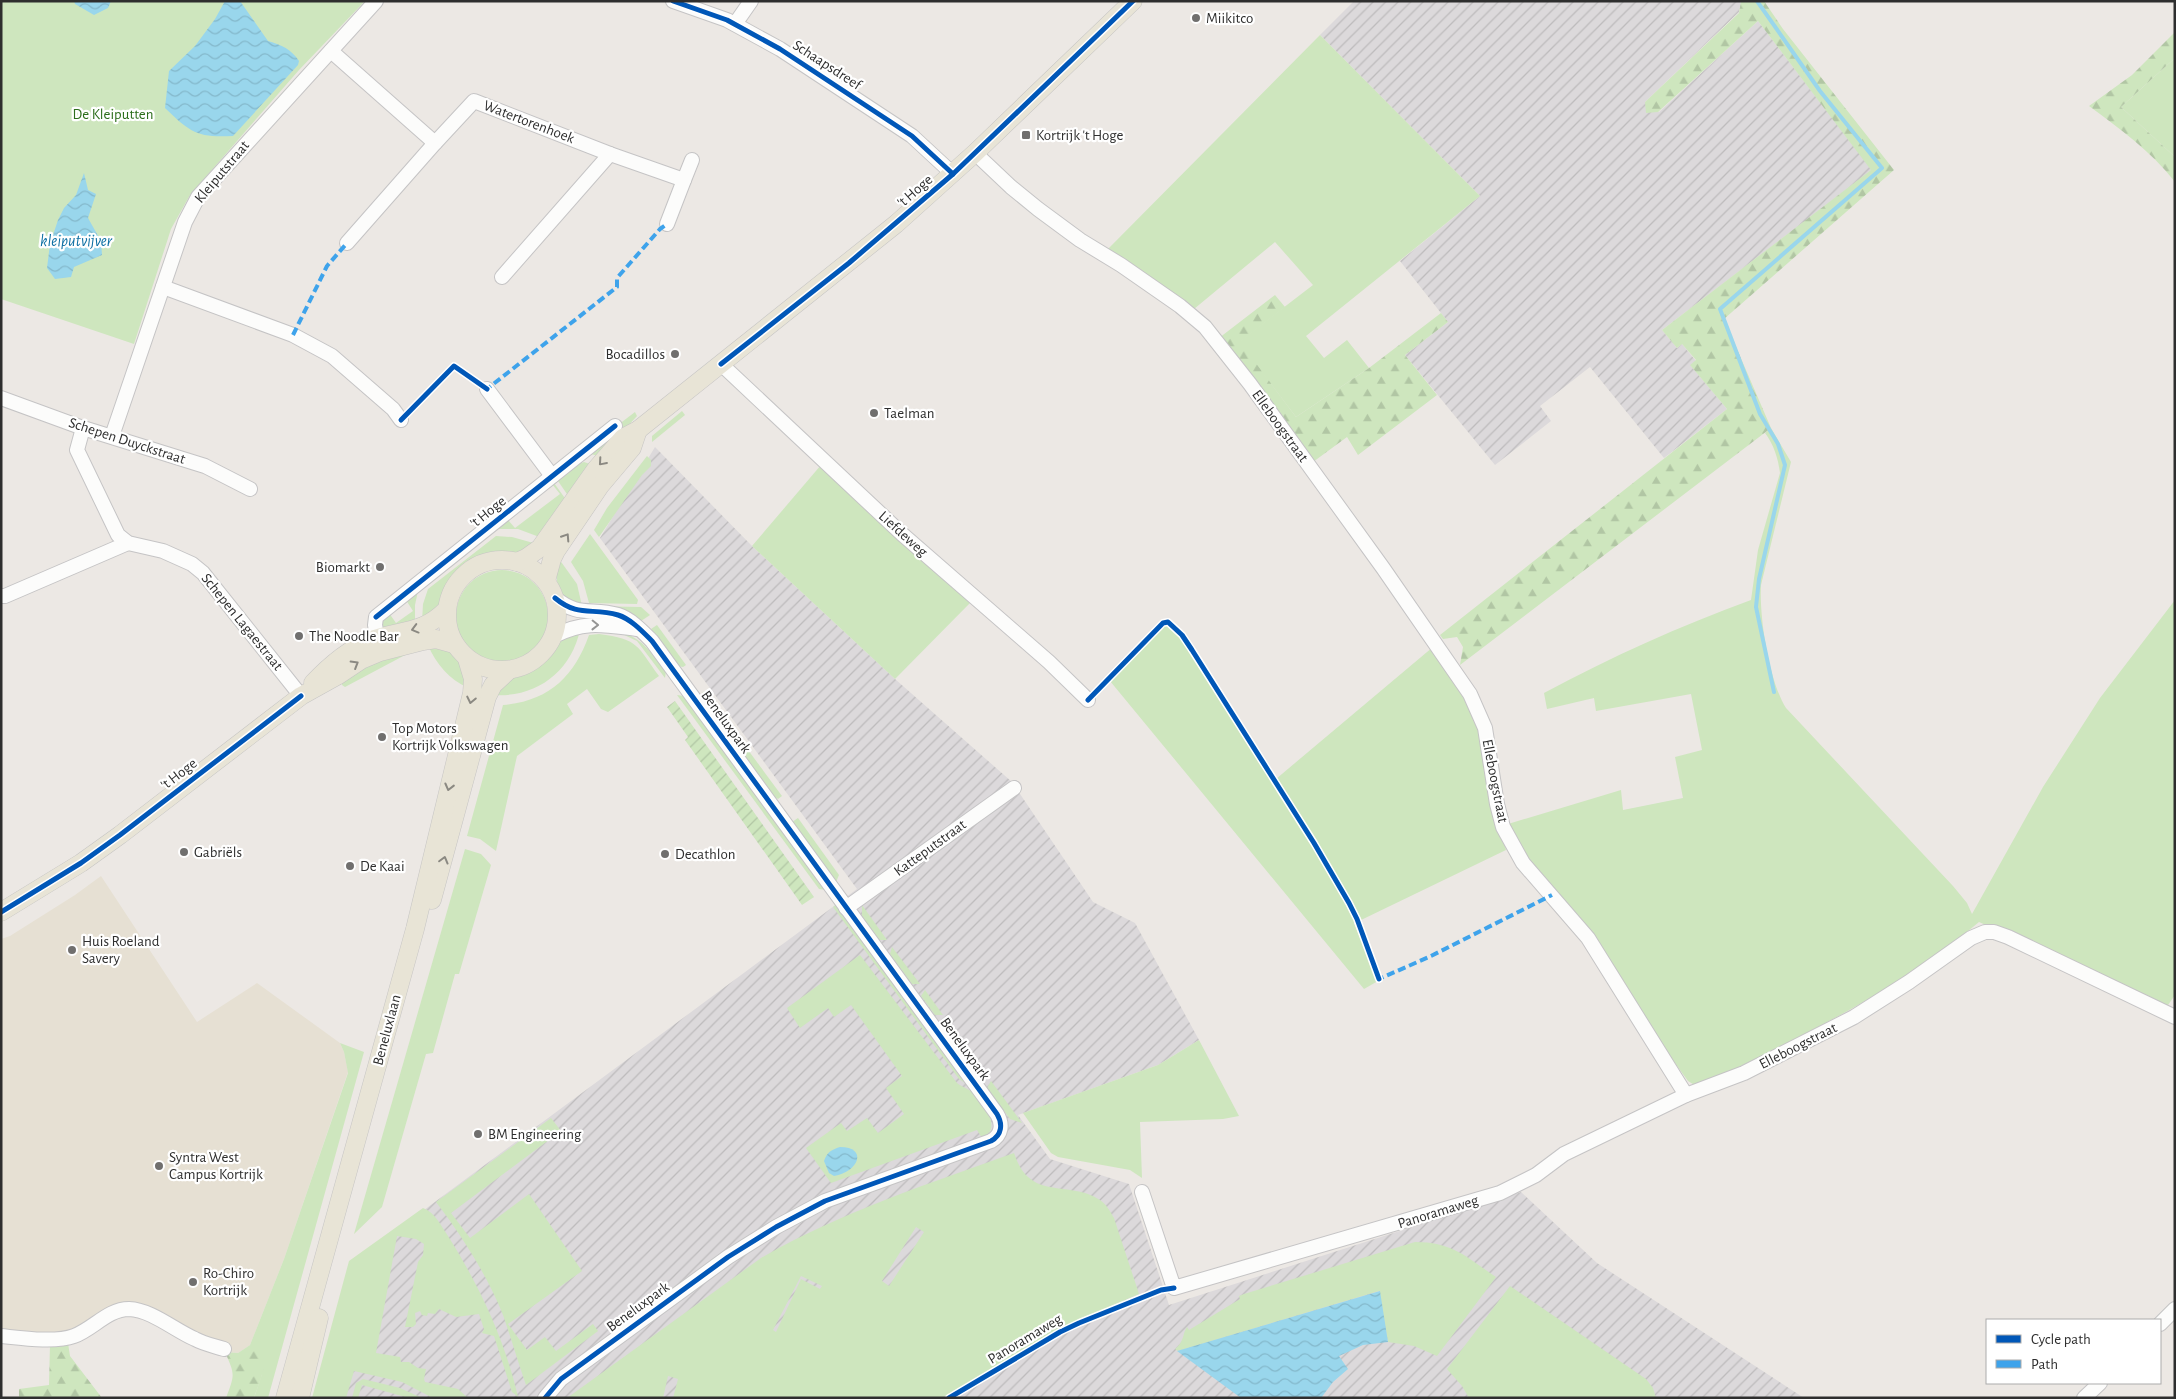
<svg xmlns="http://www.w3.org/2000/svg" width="2176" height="1399" font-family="'Alegreya Sans',sans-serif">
	<defs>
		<pattern id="industrial-furrows" width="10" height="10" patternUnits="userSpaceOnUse" patternTransform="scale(1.25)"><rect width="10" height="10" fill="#dcd9db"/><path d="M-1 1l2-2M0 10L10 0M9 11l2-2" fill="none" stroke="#bdbbbc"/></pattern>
		<pattern id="forest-firs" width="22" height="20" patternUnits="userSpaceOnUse" patternTransform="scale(1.25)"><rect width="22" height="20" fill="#cee6be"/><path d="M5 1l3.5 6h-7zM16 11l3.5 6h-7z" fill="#b1c6a4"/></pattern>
		<pattern id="garden-furrows" width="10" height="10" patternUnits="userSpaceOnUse" patternTransform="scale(1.25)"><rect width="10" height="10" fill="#cee6be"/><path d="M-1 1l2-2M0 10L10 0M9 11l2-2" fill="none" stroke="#b1c6a4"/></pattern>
		<pattern id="water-waves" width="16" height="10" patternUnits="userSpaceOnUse" patternTransform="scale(1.25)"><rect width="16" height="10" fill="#99d6ec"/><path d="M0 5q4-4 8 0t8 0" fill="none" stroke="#84b8cb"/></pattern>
	</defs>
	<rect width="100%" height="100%" fill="#ece8e4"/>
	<g fill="url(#industrial-furrows)">
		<path d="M 1354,1 L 1741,1 L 1739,12 L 1645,102 L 1659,112 L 1758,21 L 1872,170 L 1662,330 L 1677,348 L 1682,344 L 1696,361 L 1691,366 L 1727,409 L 1664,458 L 1590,367 L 1540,406 L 1551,421 L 1495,465 L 1405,355 L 1448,322 L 1400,261 L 1480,196 L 1320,35 Z"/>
		<path d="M 655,447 L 752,546 L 895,679 L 1012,782 L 1093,902 L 1135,923 L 1199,1040 L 1158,1065 L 1018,1115 L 1050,1159 L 1129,1184 L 1169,1305 L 1521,1192 L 1597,1263 L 1804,1398 L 323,1398 L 362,1256 L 857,889 L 600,538 Z"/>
	</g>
	<path fill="#e6e0d3" d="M 101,876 L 197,1022 L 257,983 L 340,1043 L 344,1052 L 348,1072 L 284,1259 L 250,1345 L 238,1353 L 225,1352 L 131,1306 L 67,1333 L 1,1333 L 1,939 L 10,936 L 75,895 Z"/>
	<g fill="#cee6be" fill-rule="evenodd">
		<path d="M 1,1 L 365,1 L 299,70 L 190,195 L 171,229 L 134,344 L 1,299 Z"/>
		<path d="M 1320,35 L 1480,196 L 1306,336 L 1324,358 L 1347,340 L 1369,368 L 1296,417 L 1239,342 L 1313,285 L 1275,242 L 1194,309 L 1108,249 Z"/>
		<path d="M 2175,58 L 2175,157 L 2121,107 Z"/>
		<path d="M 682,411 L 685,415 L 652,442 L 652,436 Z"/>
		<path d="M 635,412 L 637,416 L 601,455 L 598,456 L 591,454 L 618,432 L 618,425 Z"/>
		<path d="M 1771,428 L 1791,462 L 1761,585 C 1759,617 1769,681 1786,708 L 1953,886 L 1967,903 L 1972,914 L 2043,787 L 2100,698 L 2175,600 L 2175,995 L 2166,1008 L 2141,994 L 1979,922 C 1898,991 1803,1035 1709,1082 L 1696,1086 L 1688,1081 L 1530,864 L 1508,824 L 1621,790 L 1623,810 L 1683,798 L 1675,757 L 1702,750 L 1691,694 L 1596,711 L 1594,698 L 1547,709 L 1544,693 C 1611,657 1680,626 1751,600 L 1758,550 L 1780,473 C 1778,458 1774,445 1765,433 Z"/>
		<path d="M 647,456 L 651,460 L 651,466 L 642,475 L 599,537 L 594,530 L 607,508 Z"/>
		<path d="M 584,462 L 593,465 L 569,497 L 558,481 L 579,464 Z"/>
		<path d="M 821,465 L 972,601 L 895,679 L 752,546 Z"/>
		<path d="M 554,483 L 567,501 L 542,538 L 518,529 L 496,529 L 508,520 L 515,528 L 560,494 L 552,484 Z"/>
		<path d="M 590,534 L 638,600 L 637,604 L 589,603 L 583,581 L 571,562 Z"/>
		<path d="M 496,536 L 512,537 L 537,544 L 520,554 L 488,556 L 468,564 L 460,570 L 449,584 L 440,606 L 422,622 L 423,604 L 428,589 Z"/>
		<path d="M 559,559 L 577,584 L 582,606 C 556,594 554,587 559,559 Z"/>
		<circle cx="502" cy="616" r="46"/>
		<path d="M 418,591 L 415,605 L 415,624 L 385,630 L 382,627 L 382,619 L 389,613 L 396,623 L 413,611 L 406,600 Z"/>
		<path d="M 589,606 L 641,607 L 650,615 L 641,621 L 633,615 Z"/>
		<path d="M 1168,624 L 1182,636 L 1316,850 L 1356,921 L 1354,923 L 1378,981 L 1364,989 L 1110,681 L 1159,629 Z"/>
		<path d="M 657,625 L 686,665 L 683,667 L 678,666 L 651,629 Z"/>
		<path d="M 580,630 C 571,672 536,698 493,695 L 507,679 L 528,673 L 536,668 L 566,636 Z"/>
		<path d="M 623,632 C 643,640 653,654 666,671 L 665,678 L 637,641 L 620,633 Z"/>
		<path d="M 599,634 C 639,639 637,646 659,676 L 608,712 L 601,709 L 587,689 L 567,704 L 573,714 L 517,756 L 496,851 L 480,839 L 467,836 L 503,705 C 549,701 574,677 589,635 Z"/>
		<path d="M 428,645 C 434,646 443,646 448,649 C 462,657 464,675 468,688 C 449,679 436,664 428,645 Z"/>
		<path d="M 1433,647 L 1465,694 L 1480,731 L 1506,850 L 1359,921 L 1315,841 L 1276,779 Z"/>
		<path d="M 407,654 L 345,687 L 342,685 L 342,683 L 363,665 Z"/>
		<path d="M 705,691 L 730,725 L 727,728 L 724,727 L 702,698 L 702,693 Z"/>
		<path d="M 677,695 L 684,696 L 826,890 L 819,889 Z"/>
		<path d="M 737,735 L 782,796 L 778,799 L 775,797 L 733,740 Z"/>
		<path d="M 798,818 L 839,875 L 836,882 L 792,822 Z"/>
		<path d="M 465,849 L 481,854 L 491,865 L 459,974 L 455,974 L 433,1053 L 426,1054 L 382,1207 L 354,1234 Z"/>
		<path d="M 837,904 L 968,1085 L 959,1079 L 833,907 Z"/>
		<path d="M 862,905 L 887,940 L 879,940 L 862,916 Z"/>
		<path d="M 892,947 L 920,984 L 912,984 L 890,954 Z"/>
		<path d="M 860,955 L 957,1083 C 962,1087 970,1089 974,1094 C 984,1104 1003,1129 982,1138 L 977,1130 L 831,1183 L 806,1148 L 841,1123 L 847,1131 L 867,1118 L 878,1133 L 904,1114 L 886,1088 L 902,1076 L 851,1005 L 834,1017 L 828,1008 L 800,1028 L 787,1008 Z"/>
		<path d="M 925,990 L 943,1015 L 935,1015 L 921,996 Z"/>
		<path d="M 949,1023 L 983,1070 L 980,1072 L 974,1070 L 946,1030 L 946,1025 Z"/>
		<path d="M 1199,1040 L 1239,1116 L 1223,1119 L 1140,1122 L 1142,1178 L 1130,1170 L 1058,1157 L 1051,1153 L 1023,1113 L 1158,1065 Z"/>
		<path d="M 340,1043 L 364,1052 L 268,1398 L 254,1398 L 262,1374 L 250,1345 L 284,1259 L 348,1073 L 344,1052 Z"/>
		<path d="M 991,1081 L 1022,1123 L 1010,1119 L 987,1088 Z"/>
		<path d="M 551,1118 L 561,1131 L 451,1213 L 470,1238 L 529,1194 L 582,1271 L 508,1324 L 527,1350 L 545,1337 L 556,1351 L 593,1324 L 598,1331 L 526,1385 C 518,1362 511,1338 503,1315 C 487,1275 462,1236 436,1202 Z"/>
		<path d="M 1014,1153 C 1030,1203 1068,1179 1100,1200 C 1106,1204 1110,1211 1114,1218 L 1139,1294 L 1058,1329 L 942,1398 L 673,1398 L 678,1379 L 668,1376 L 663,1398 L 567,1398 L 761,1258 C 841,1212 928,1184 1014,1153 ZM 916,1227 L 924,1232 L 889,1286 L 882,1281 ZM 801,1276 L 822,1286 L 820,1289 L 801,1279 L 776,1332 L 773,1330 Z"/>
		<path d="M 423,1208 C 435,1212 441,1226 448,1236 C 479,1285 505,1340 518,1397 L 512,1392 L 494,1336 L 482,1333 L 484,1329 L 479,1314 L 456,1317 L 439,1309 L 435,1314 L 428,1313 L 427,1316 L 422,1315 L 420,1311 L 415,1313 L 416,1324 L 413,1327 L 405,1327 L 418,1262 L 423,1255 L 424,1244 L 416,1239 L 397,1236 L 376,1353 L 400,1357 L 401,1362 L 409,1362 L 418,1368 L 426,1369 L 424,1379 L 425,1382 L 458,1389 L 468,1398 L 433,1398 L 402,1382 L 354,1371 L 346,1398 L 312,1398 L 349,1261 Z"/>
		<path d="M 1415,1242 C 1453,1242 1466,1257 1496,1277 L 1437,1356 L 1414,1346 L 1388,1342 L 1379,1291 L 1178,1351 L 1175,1349 C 1185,1341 1182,1334 1187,1327 L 1189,1330 L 1240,1299 L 1239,1296 L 1244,1294 Z"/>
		<path d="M 1510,1286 L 1646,1379 L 1653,1388 L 1656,1398 L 1469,1398 L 1462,1386 L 1447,1369 Z"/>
		<path d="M 363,1379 L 400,1388 L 422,1398 L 409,1398 L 362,1385 L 358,1398 L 352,1398 L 356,1383 Z"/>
	</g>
	<g fill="url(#forest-firs)">
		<path d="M 1741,1 L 1764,1 L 1783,29 L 1894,170 L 1724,319 L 1771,428 L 1460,665 L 1463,647 L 1457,637 L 1443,639 L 1440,635 L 1727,409 L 1690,365 L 1696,360 L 1682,344 L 1677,348 L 1662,330 L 1871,170 L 1758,21 L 1658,112 L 1646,113 L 1645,102 L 1739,13 Z"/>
		<path d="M 2175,32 L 2175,58 L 2121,107 L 2175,157 L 2175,182 C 2151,151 2120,129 2089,106 L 2132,75 Z"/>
		<path d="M 1275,295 L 1285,307 L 1240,342 L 1296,417 L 1369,368 L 1441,313 L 1448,322 L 1405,355 L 1437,395 L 1358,455 L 1347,437 L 1313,462 L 1219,338 Z"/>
		<path d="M 68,1343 L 70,1356 L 102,1398 L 19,1398 L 19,1389 L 49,1385 L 50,1344 Z"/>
		<path d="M 250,1345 L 263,1349 C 268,1365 259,1383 254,1398 L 226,1398 C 235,1374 235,1375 225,1352 L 238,1353 Z"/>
	</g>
	<path fill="url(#garden-furrows)" d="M 675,701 L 814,897 L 802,905 L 685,740 L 688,737 L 667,707 Z"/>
	<g fill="url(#water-waves)">
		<path d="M 74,1 L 111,1 L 108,8 L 94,15 L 75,4 Z"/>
		<path d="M 225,1 L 240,1 L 268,41 C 282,45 291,49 299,61 L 298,65 L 233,136 C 197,138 190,132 165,108 L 169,71 L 195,46 L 215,19 Z"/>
		<path d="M 84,173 L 88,190 L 96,194 L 88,218 L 101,241 L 102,255 L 74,267 L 71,277 L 55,279 L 47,268 L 50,244 L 58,220 L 64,208 L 76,195 Z"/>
		<path d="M 840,1147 C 868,1147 859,1172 834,1176 L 829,1173 L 824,1161 C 827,1152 831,1150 840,1147 Z"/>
		<path d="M 1380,1291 L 1388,1342 L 1363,1345 L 1339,1356 L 1348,1369 L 1333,1382 L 1321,1398 L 1241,1398 L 1177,1351 Z"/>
	</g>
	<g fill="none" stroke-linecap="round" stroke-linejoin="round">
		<path stroke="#99d6ec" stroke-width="4" d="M 1757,1 L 1820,91 L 1882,168 L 1720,309 L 1760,414 L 1778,444 L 1785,465 L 1759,579 L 1756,607 L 1774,692"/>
		<defs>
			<g id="minor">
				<path d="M 673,1 L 727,20 L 780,49 L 912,136 L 953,174"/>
				<path d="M 735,24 L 751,1"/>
				<path d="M 331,51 L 435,143 L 347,243"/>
				<path d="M 435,143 L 474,101 L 610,154 L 502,277"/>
				<path d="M 975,153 L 1011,187 L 1038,209 L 1080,240 L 1121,265 L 1180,306 L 1205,327 L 1250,384 L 1383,568 L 1470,694 L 1485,728 L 1497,804 L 1503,827 L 1523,863 L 1588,938 L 1686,1095"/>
				<path d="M 610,154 L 684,180 L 692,160"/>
				<path d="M 667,224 L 684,180"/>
				<path d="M 163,287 L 293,335 L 332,356 L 393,409 L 401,420"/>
				<path d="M 721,364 L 902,534 L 1049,662 L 1088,700"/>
				<path d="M 487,389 L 552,476"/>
				<path d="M 1,398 L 83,428 L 205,466 L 250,489"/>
				<path d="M 83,428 L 77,450 L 118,535 L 128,543 L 163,551 L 192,564 L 203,573 L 301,696"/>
				<path d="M 112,436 L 185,222 L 198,197 L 376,1"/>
				<path d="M 1,596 L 5,596 L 128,543"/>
				<path d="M 554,636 C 585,620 604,625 637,629"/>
				<path d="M 379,647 L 375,625 L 376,617 L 615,426"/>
				<path d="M 846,908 L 1014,788"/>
				<path d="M 1142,1192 L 1174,1288 L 1500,1193 L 1536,1175 L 1564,1154 L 1686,1095 L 1744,1073 L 1854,1017 L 1909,982 L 1971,938 L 1985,932 L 1994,932 L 2008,937 L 2175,1017"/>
				<path d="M 2160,1324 L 2175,1309"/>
				<path d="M 1,1336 C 21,1338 55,1343 74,1336 C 93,1329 108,1309 129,1309 C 152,1310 174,1330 195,1339 C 204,1344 215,1346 224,1349"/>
				<path d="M 545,1398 L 561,1379 L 728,1257 L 776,1227 L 825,1201 L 991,1141 C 1002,1135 1003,1124 997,1114 L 652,641 C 643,632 631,619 618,615 C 592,607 579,618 555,598"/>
				<path d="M 2084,1398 L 2100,1383"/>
			</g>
			<g id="major">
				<circle cx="502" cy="615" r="55"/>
				<path d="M 517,562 L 526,558 L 540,548 L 596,469 L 623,438 L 638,430 L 896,224 L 975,153 L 1133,1"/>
				<path d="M 546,581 L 552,559 L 556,551 L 600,486 L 632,448 L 638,430"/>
				<path d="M 313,683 C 329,666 347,650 369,641 C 400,629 422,635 447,609"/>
				<path d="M 432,900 L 487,697 L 493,685 L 508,671"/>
				<path d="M 1,912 L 81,863 L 120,835 L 301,696 L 337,676 L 361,660 L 380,652 L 423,641 L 436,639 L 454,644"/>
				<path d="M 285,1398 L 415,929 L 472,693 L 473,679 L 467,659"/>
				<path d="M 300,1398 L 319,1318"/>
			</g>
		</defs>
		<use href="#minor" stroke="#c5c4c5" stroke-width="16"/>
		<use href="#major" stroke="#c6c5c4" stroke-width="19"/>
		<use href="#minor" stroke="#fcfcfb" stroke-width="14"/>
		<use href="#major" stroke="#e8e4d6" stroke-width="18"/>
		<g stroke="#3ea3eb" stroke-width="4" stroke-dasharray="8 4" stroke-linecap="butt">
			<path d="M 293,335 L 327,266 L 347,243"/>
			<path d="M 484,388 L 487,389 L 617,287 L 617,278 L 660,229 L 667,224"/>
			<path d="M 1378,976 L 1379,979 L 1431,956 L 1552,895"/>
		</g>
		<defs>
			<g id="cycleway">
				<path d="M 673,1 L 727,20 L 780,49 L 912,136 L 953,174"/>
				<path d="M 721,364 L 849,263 L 953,174 L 1133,1"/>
				<path d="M 401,420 L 454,366 L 487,389"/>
				<path d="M 376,617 L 615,426"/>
				<path d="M 1088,700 L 1163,623 L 1168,622 L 1182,635 L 1192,650 L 1314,843 L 1349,903 L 1357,919 L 1379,979"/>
				<path d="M 1,912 L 81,863 L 120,835 L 301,696"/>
				<path d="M 545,1398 L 561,1379 L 728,1257 L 776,1227 L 825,1201 L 991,1141 C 1002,1135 1003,1124 997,1114 L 652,641 C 643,632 631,619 618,615 C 592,607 579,618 555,598"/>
				<path d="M 949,1398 L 1060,1332 L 1079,1323 L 1161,1290 L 1174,1288"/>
			</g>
		</defs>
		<use href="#cycleway" stroke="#fff" stroke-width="8"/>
		<use href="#cycleway" stroke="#0057b8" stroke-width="5"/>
	</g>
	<defs><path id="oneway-chevron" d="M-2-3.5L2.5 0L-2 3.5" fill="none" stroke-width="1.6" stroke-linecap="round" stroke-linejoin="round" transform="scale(1.25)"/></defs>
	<g stroke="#8b8982">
		<use href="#oneway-chevron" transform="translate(602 462) rotate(131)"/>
		<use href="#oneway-chevron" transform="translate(566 537) rotate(-57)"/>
		<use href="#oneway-chevron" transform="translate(415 629) rotate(165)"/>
		<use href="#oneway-chevron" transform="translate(355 664) rotate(-31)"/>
		<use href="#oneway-chevron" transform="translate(471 700) rotate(102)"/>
		<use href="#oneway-chevron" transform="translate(449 787) rotate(104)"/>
		<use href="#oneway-chevron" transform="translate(444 860) rotate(-75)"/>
	</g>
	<use stroke="#959594" href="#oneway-chevron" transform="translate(595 625) rotate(1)"/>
	<g fill="#706f6e" stroke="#fff" stroke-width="2">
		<circle cx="1196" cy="18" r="5"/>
		<rect x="1021" y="130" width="10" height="10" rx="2.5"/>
		<circle cx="675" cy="354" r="5"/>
		<circle cx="874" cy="413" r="5"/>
		<circle cx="380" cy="567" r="5"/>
		<circle cx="299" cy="636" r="5"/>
		<circle cx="382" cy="737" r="5"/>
		<circle cx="184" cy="852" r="5"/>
		<circle cx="665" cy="854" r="5"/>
		<circle cx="350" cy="866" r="5"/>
		<circle cx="72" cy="950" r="5"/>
		<circle cx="478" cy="1134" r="5"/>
		<circle cx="159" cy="1166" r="5"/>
		<circle cx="193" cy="1282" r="5"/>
	</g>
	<g text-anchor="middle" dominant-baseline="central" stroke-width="4.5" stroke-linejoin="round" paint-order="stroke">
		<g font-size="15" fill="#2e2e2e" stroke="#fff" text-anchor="start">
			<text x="1206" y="18">Miikitco</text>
			<text x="1036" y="135">Kortrijk 't Hoge</text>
			<text x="665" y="354" text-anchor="end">Bocadillos</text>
			<text x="884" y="413">Taelman</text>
			<text x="370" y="567" text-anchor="end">Biomarkt</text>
			<text x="309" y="636">The Noodle Bar</text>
			<text x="392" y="728">Top Motors<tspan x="392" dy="17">Kortrijk Volkswagen</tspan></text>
			<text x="194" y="852">Gabriëls</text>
			<text x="675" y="854">Decathlon</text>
			<text x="360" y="866">De Kaai</text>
			<text x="82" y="941">Huis Roeland<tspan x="82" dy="17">Savery</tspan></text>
			<text x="488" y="1134">BM Engineering</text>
			<text x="169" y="1157">Syntra West<tspan x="169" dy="17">Campus Kortrijk</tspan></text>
			<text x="203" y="1273">Ro-Chiro<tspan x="203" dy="17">Kortrijk</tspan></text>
		</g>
		<g font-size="15" fill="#2e2e2e" stroke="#fff">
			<text transform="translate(827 65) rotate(33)">Schaapsdreef</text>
			<text transform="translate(529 122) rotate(21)">Watertorenhoek</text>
			<text transform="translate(222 172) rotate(-50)">Kleiputstraat</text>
			<text transform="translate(915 191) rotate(-41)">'t Hoge</text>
			<text transform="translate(1280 426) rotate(54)">Elleboogstraat</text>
			<text transform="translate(127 441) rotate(18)">Schepen Duyckstraat</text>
			<text transform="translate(488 512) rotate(-39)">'t Hoge</text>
			<text transform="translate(903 534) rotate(42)">Liefdeweg</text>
			<text transform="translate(242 622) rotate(51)">Schepen Lagaestraat</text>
			<text transform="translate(726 722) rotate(54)">Beneluxpark</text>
			<text transform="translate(179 774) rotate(-38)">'t Hoge</text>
			<text transform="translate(1495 781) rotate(79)">Elleboogstraat</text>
			<text transform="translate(930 848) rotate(-36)">Katteputstraat</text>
			<text transform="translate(387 1030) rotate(-75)">Beneluxlaan</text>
			<text transform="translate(1798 1046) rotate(-27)">Elleboogstraat</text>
			<text transform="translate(965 1049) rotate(54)">Beneluxpark</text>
			<text transform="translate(1438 1212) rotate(-17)">Panoramaweg</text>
			<text transform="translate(638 1307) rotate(-36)">Beneluxpark</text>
			<text transform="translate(1025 1339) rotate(-31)">Panoramaweg</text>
		</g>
		<g font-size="15" fill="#2c6e1b" stroke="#fff">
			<text x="113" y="114">De Kleiputten</text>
		</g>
		<g font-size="16" font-style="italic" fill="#0d6fa3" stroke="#fff">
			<text x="76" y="241">kleiputvijver</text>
		</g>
	</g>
	<rect width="2176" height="1399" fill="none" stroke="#2e2e2e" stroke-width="5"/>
	<rect x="1986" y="1319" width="175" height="65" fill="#ffffff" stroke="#ababab"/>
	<rect x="1996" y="1335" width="25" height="8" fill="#0057b8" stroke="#ababab"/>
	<text x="2031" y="1344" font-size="15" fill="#2e2e2e">Cycle path</text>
	<rect x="1996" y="1360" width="25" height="8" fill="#3ea3eb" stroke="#ababab"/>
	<text x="2031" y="1369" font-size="15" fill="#2e2e2e">Path</text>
</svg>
